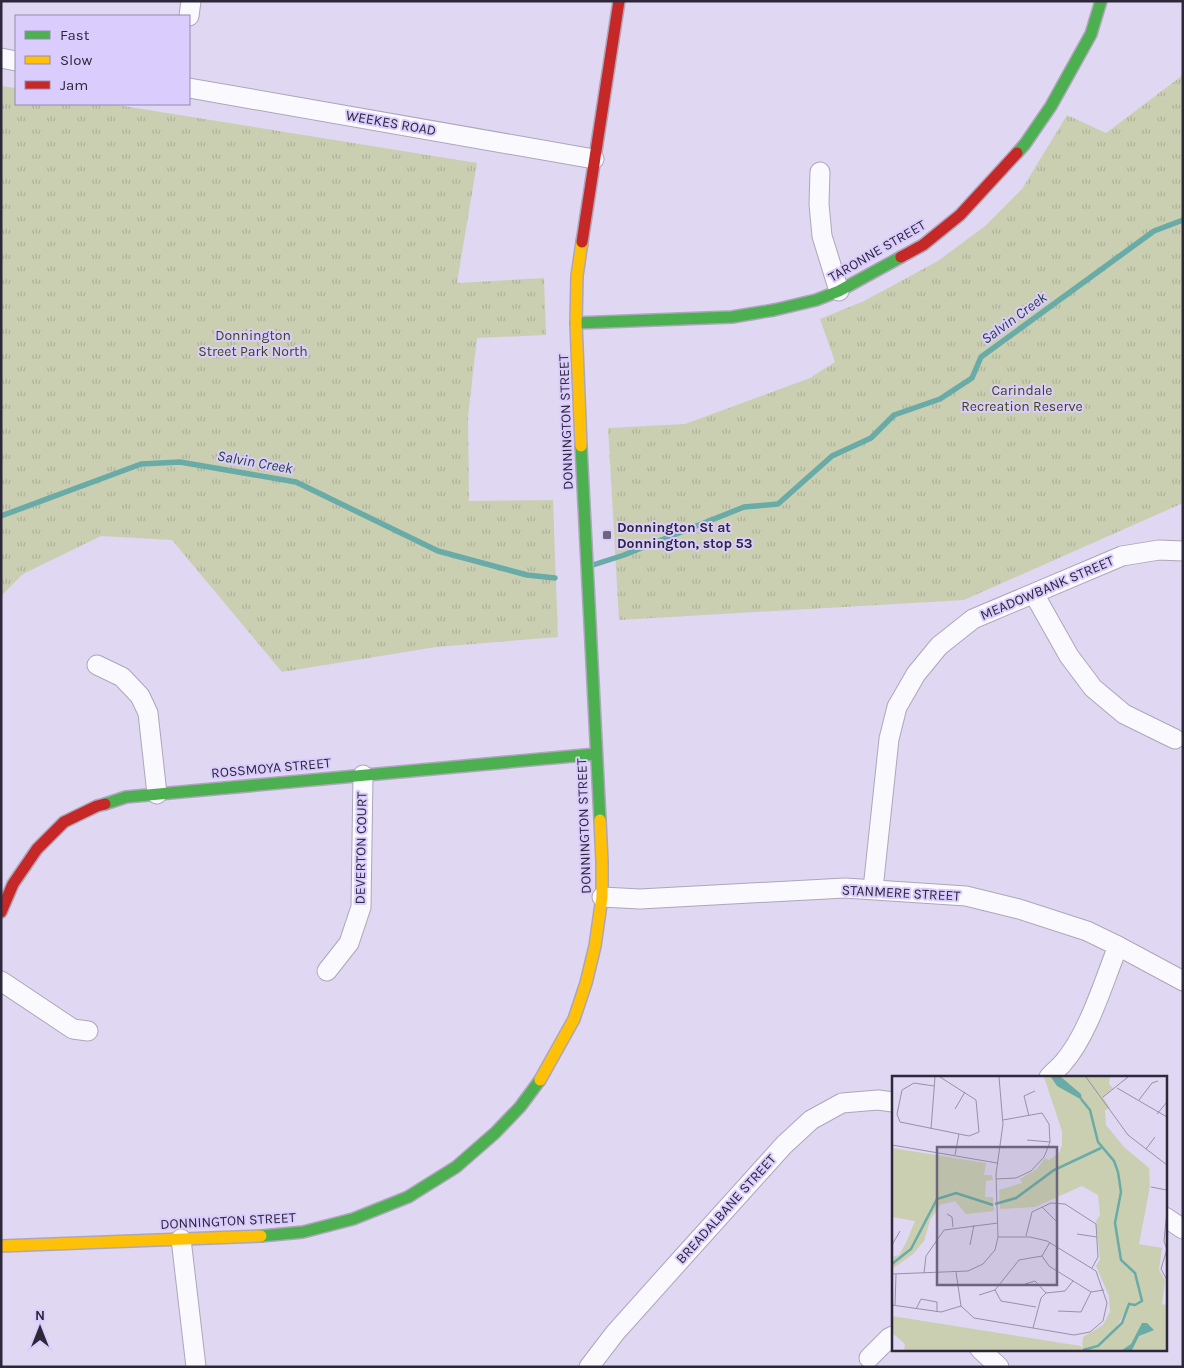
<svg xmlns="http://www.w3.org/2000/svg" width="1184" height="1368" font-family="Karla,sans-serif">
	<defs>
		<pattern id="park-tufts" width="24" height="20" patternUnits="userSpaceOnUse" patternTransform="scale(1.25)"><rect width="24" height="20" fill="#cacfb2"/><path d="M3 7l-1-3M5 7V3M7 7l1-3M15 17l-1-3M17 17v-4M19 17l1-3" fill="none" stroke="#aeb29a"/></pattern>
	</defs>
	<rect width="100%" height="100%" fill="#e0d7f3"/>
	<g fill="url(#park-tufts)">
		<path d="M 1183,75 L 1183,503 L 964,600 L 619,620 L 608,428 L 685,424 L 810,378 L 835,362 L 820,319 L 864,301 L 938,261 L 985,226 L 1022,189 L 1067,115 L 1106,133 Z"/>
		<path d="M 1,86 L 16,88 L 16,104 L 111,104 L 477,163 L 457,283 L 544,278 L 546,335 L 477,338 L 468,417 L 469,501 L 553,500 L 558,637 L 436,647 L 282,672 L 172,540 L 101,536 L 23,574 L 1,596 Z"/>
	</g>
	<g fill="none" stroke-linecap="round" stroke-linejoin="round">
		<g stroke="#69aba7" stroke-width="5.5">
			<path d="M 1,516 L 141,464 L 180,462 L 296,482 L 438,551 L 527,575 L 555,578"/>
			<path d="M 593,565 L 624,555 L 744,507 L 778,504 L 832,456 L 871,438 L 894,415 L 940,399 L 972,378 L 981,357 L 1154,231 L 1183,220"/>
		</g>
		<defs>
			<g id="street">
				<path d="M 189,16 L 191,1"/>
				<path d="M 1,58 L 16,61"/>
				<path d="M 189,88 L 594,159"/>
				<path d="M 820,172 L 819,204 L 822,236 L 839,291"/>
				<path d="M 1034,594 L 1069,656 L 1093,688 L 1124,714 L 1175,739"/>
				<path d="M 97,665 L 122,677 L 140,696 L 148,713 L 157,794"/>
				<path d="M 873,889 L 889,739 L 897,707 L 916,674 L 939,646 L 973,619 L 1122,556 L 1159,550 L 1183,551"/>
				<path d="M 602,897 L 640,899 L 845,888 L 966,896 L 1019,909 L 1087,931 L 1118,946 L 1183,981"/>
				<path d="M 327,971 L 349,943 L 361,907 L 363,775"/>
				<path d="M 1,981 L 73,1029 L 88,1031"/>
				<path d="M 1049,1077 C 1053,1072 1059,1068 1063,1063 C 1088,1035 1104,981 1118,946"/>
				<path d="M 1165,1217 L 1183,1229"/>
				<path d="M 181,1239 L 196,1367"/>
				<path d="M 980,1349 L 999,1367"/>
				<path d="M 869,1358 L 889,1338 L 893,1336"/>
				<path d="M 589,1367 L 615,1333 L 683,1257 L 784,1145 L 811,1120 L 842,1103 L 878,1100 L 893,1102"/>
			</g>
			<g id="fast">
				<path d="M 1017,153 L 1025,144 L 1051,106 L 1091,34 L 1101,1"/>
				<path d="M 576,323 L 732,317 L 774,310 L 816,300 L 839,291 L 901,257"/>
				<path d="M 581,446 L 600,820"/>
				<path d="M 105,804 L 126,797 L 596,754"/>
				<path d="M 261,1236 L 303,1232 L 353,1219 L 408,1197 L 456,1167 L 495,1133 L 520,1107 L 540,1080"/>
			</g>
			<g id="slow">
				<path d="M 581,446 L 576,323 L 577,276 L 582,242"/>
				<path d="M 540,1080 L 574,1019 L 586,983 L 595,946 L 602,897 L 602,862 L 600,820"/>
				<path d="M 1,1246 L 261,1236"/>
			</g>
			<g id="jam">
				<path d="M 582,242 L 619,1"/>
				<path d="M 901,257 L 923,245 L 960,215 L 1017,153"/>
				<path d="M 1,912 L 13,884 L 37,849 L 64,822 L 97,806 L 105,804"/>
			</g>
		</defs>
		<use href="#street" stroke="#ada6bb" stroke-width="21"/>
		<use href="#fast" stroke="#ada6bb" stroke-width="14"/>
		<use href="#slow" stroke="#ada6bb" stroke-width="14"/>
		<use href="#jam" stroke="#ada6bb" stroke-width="14"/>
		<use href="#street" stroke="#faf9fd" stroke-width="19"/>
		<use href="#fast" stroke="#4caf50" stroke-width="11"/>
		<use href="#slow" stroke="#ffc107" stroke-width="11"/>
		<use href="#jam" stroke="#c62828" stroke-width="11"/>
	</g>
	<rect fill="#6c657b" stroke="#dbccfe" stroke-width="2" x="602" y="530" width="10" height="10" rx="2.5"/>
	<g text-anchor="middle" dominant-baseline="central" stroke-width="4" stroke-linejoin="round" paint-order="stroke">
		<g font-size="14" fill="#2d273a" stroke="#dbccfe">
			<text transform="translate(391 123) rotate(10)">WEEKES ROAD</text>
			<text transform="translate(877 251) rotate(-30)">TARONNE STREET</text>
			<text transform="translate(566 422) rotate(-92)">DONNINGTON STREET</text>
			<text transform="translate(1047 588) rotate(-23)">MEADOWBANK STREET</text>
			<text transform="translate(271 768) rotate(-5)">ROSSMOYA STREET</text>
			<text transform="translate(584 826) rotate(-92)">DONNINGTON STREET</text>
			<text transform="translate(361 848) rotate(-89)">DEVERTON COURT</text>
			<text transform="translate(901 893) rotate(3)">STANMERE STREET</text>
			<text transform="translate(726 1209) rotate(-48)">BREADALBANE STREET</text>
			<text transform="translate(228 1221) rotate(-3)">DONNINGTON STREET</text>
		</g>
		<g font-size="14" fill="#3d4611" stroke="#dbccfe">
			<text x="253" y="335">Donnington<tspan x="253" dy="16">Street Park North</tspan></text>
			<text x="1022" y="390">Carindale<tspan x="1022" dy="16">Recreation Reserve</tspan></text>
		</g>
		<g font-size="14" font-weight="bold" fill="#2d273a" stroke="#dbccfe" text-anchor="start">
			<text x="617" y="527">Donnington St at<tspan x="617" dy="16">Donnington, stop 53</tspan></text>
		</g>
		<g font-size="15" font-style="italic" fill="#27453e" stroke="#dbccfe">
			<text transform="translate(1014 318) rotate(-36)">Salvin Creek</text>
			<text transform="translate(255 462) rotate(10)">Salvin Creek</text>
		</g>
	</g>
	<g transform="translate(892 1076)">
		<rect width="275" height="275" fill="#e0d7f3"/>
		<path d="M 250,225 L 275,229 L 275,274 L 191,274 L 206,270 L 229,248 L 237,228 ZM 0,240 L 189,270 L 190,274 L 12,274 L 13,268 L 0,257 Z" fill="#cacfb2"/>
		<path d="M 152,1 L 218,1 L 217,8 L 221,12 L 211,21 L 218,32 L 213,34 L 214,49 L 232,71 L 257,92 L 258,110 L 247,168 L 270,172 L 267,194 L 273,204 L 270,229 L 250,225 L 243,229 L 237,228 L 223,255 L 206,270 L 190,274 L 191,261 L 211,249 L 218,236 L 217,220 L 204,190 L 208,183 L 204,145 L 208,139 L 206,119 L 190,110 L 143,131 L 108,133 L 107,114 L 130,107 L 128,103 L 145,93 L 153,82 L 157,84 L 167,77 L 170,69 L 170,55 ZM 0,72 L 94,87 L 92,99 L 100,99 L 101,104 L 94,105 L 93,121 L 101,121 L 102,135 L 74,138 L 63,125 L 48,129 L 38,144 L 32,165 L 21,178 L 0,193 L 0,181 L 7,179 L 14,167 L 23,145 L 0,141 Z" fill="#cacfb2"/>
		<path d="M 159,1 L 169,1 L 189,18 L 190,24 L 165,10 ZM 250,247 L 255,247 L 262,254 L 247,260 L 240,274 L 230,274 L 239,268 Z" fill="#69aba7"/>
		<path fill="none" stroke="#69aba7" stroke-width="2.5" d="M 189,23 L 198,34 L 206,66 L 222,85 L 226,96 L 229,116 L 223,147 L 229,184 L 243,197 L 250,225 L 243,229 L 237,228 L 230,247 L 206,270 L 191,274M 103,128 L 124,122 L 162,94 L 209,72M 0,188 L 19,173 L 45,123 L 64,117 L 101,129"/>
		<path fill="none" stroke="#9891a9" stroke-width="1" d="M 194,1 L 236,59 L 275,89M 42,10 L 22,7 L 10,14 L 5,38 L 8,46 L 77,60 L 87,56 L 84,24 L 48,1M 225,12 L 275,41M 211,21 L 236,1M 247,24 L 260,7 L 266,5M 63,33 L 73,16M 265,38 L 275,26M 137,40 L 132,20 L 143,15M 39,53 L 43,1M 135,64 L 158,66M 0,69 L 105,87M 254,73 L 263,61M 63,79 L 67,58M 104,103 L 124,102 L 139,95 L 152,81 L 158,66 L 157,48 L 150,37 L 111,44M 259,111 L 275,114M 150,131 L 164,145M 275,135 L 272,165 L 275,174M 55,138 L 60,141 L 61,151M 185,158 L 205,161M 134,160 L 140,136 L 159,127 L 173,128 L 204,148 L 206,181 L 200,192M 0,169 L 8,155M 78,169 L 82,149M 275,173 L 269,193 L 275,204M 150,180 L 157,190 L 199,216 L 212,214M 64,196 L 69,230 L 82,242 L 182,259 L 198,256 L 211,245 L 215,227 L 204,195 L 155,165 L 138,161 L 106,161M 32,197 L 34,180 L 52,154 L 106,147M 0,198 L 76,195 L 91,188 L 103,174 L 106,161 L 104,98 L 111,48 L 107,1M 133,208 L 143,205 L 154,217M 87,219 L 103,214M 0,229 L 49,236 L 69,230M 3,229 L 4,198M 144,231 L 109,225 L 103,214 L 127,184 L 150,180 L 158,166M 24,233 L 29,223 L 45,226 L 45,236M 166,235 L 189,236 L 199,216M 141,252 L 149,222 L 154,217 L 173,215 L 181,205"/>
		<path fill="#6c657b" fill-opacity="0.15" stroke="#6c657b" stroke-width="2.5" d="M 45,71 L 165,71 L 165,209 L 45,209 Z"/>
		<rect width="275" height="275" fill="none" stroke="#2d273a" stroke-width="2.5"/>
	</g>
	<rect width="1184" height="1368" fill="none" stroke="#2d273a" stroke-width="5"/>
	<rect x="15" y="15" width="175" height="90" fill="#dbccfe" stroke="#958ab0"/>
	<rect x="25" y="31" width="25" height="8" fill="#4caf50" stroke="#958ab0"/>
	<text x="60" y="40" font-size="15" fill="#2d273a">Fast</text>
	<rect x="25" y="56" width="25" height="8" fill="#ffc107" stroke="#958ab0"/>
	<text x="60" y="65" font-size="15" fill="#2d273a">Slow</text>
	<rect x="25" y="81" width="25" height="8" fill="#c62828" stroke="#958ab0"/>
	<text x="60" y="90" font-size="15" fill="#2d273a">Jam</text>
	<g transform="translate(40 1328)" stroke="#dbccfe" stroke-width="4" paint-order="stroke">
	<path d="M0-4L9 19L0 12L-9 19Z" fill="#2d273a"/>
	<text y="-8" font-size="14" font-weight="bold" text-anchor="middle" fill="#2d273a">N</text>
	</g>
</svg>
